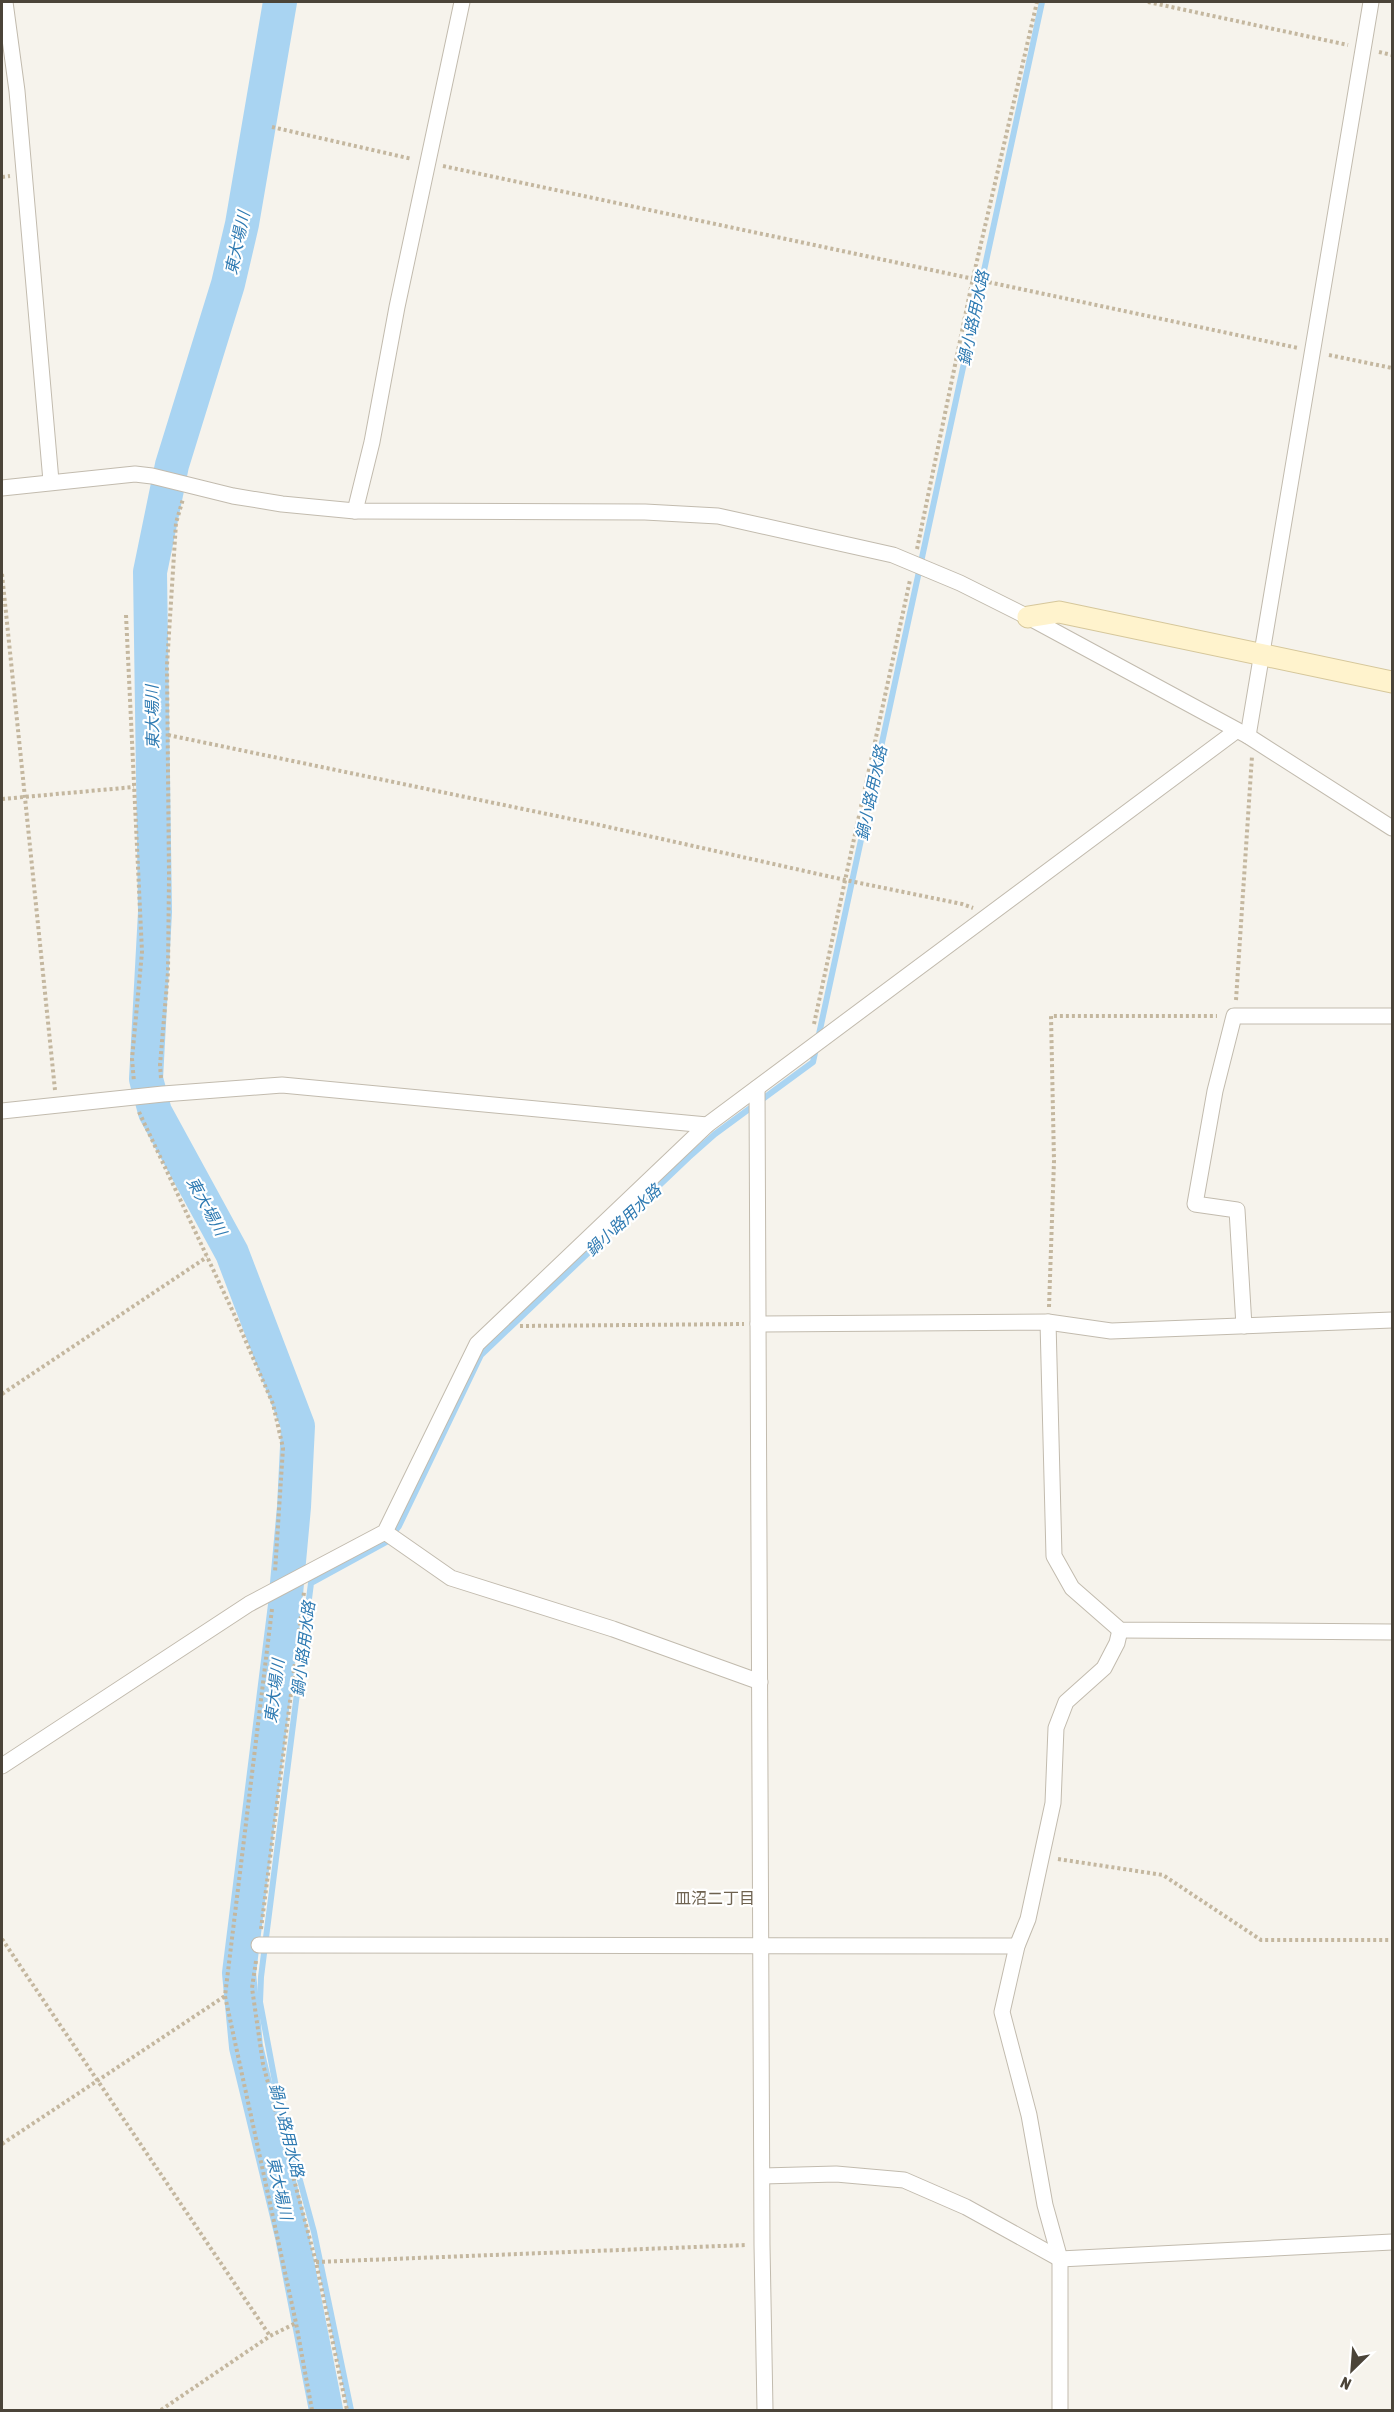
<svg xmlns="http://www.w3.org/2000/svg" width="1394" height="2412" font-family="'Asap Condensed','Noto Sans JP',sans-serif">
	<rect width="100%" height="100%" fill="#f6f3ec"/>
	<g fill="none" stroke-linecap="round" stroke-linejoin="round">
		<path stroke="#a9d4f2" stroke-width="6" d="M 351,2410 L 314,2232 L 279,2103 L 260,2002 L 261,1977 L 311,1583 L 386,1542 L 399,1526 L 481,1355 L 689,1157 L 715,1134 L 813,1062 L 1042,2"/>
		<path stroke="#a9d4f2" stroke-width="34" d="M 280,2 L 242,224 L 228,284 L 172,465 L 150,572 L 155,912 L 146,1079 L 155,1112 L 232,1253 L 298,1426 L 294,1507 L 285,1605 L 239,1973 L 246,2047 L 292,2236 L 326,2410"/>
		<defs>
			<g id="street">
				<path d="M 5,2 L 17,91 L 51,481"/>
				<path d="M 2,488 L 135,474 L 152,476 L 233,496 L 282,504 L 355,511 L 645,512 L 718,516 L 893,555 L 960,583 L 1028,617 L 1248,736 L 1392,828"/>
				<path d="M 355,511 L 372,442 L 397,307 L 462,2"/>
				<path d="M 1248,736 L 1371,2"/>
				<path d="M 757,1088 L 762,2245 L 765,2410"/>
				<path d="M 2,1111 L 163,1094 L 282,1085 L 707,1125"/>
				<path d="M 1048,1322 L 1054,1556 L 1072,1588 L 1120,1630 L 1392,1632"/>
				<path d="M 758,1324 L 1048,1322 L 1111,1331 L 1392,1320"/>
				<path d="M 1244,1326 L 1237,1210 L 1195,1204 L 1215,1091 L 1234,1016 L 1392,1016"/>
				<path d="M 385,1532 L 451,1578 L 613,1629 L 760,1682"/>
				<path d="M 2,1766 L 249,1604 L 385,1532 L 477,1344 L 707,1125 L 1236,731"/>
				<path d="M 259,1945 L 1017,1946"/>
				<path d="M 763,2176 L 836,2174 L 904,2180 L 966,2207 L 1060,2259 L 1392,2242"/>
				<path d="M 1060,2410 L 1060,2259 L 1045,2205 L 1029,2115 L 1002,2012 L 1017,1946 L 1028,1919 L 1053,1803 L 1056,1728 L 1066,1702 L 1104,1668 L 1117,1643 L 1120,1630"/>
			</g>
			<path id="secondary" d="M 1028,617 L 1059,612 L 1392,682"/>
		</defs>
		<use href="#street" stroke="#c2bbae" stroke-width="17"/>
		<use href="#secondary" stroke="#d6c79b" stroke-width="23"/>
		<g stroke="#c4b79f" stroke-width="4" stroke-dasharray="3 3" stroke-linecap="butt">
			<path d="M 1148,2 L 1348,45"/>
			<path d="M 1379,52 L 1392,55"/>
			<path d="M 272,127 L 412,159"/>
			<path d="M 443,166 L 1298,348"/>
			<path d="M 2,177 L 10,176"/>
			<path d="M 1329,355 L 1392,368"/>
			<path d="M 917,549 L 973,278 L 1037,2"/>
			<path d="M 2,574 L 55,1090"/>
			<path d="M 126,615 L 142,952 L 132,1059 L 134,1082"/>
			<path d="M 168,735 L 595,824 L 845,880 L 962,904 L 973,908"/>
			<path d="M 2,799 L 134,787"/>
			<path d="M 1236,1000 L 1252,756"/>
			<path d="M 814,1024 L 910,580"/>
			<path d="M 161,1078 L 160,1065 L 168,972 L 169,876 L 167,665 L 176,523 L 183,499"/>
			<path d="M 139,1112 L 234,1314 L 273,1404 L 283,1448 L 275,1572"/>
			<path d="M 1049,1307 L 1054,1161 L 1051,1016 L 1217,1016"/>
			<path d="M 520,1326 L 744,1324"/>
			<path d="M 2,1394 L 207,1257"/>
			<path d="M 272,1609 L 225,1996 L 296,2323 L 312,2410"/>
			<path d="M 1058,1859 L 1163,1875 L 1261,1940 L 1392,1940"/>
			<path d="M 261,1929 L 304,1592"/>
			<path d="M 2,1939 L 270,2336"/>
			<path d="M 256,1961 L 252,1988 L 263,2064 L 316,2262 L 347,2410"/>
			<path d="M 2,2144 L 225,1996"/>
			<path d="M 316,2262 L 746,2245"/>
			<path d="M 161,2410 L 270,2336 L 296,2323"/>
		</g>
		<use href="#street" stroke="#fff" stroke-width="15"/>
		<use href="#secondary" stroke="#fff3cd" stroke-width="21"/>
	</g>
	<g text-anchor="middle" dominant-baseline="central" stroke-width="4.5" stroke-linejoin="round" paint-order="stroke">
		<g font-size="16" font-style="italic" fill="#2e7ab2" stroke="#fff">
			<text transform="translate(237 243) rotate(-78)">東大場川</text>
			<text transform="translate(973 318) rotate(-78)">鍋小路用水路</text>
			<text transform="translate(152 717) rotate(-91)">東大場川</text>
			<text transform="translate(871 793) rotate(-78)">鍋小路用水路</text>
			<text transform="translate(207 1206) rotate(61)">東大場川</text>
			<text transform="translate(623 1220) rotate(-43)">鍋小路用水路</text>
			<text transform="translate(303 1649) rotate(-83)">鍋小路用水路</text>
			<text transform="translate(274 1691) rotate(-83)">東大場川</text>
			<text transform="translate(287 2130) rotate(76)">鍋小路用水路</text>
			<text transform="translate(280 2188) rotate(77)">東大場川</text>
		</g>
		<g font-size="16" fill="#6e6250" stroke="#fff">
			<text x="715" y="1898">皿沼二丁目</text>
		</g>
	</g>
	<rect width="1394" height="2412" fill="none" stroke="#4b4439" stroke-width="6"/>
	<g transform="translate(1352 2370) rotate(205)" stroke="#ffffff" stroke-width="4.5" paint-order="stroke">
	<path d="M0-4.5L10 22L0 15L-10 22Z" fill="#4b4439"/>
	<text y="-9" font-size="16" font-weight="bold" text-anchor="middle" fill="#4b4439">N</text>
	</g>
</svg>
